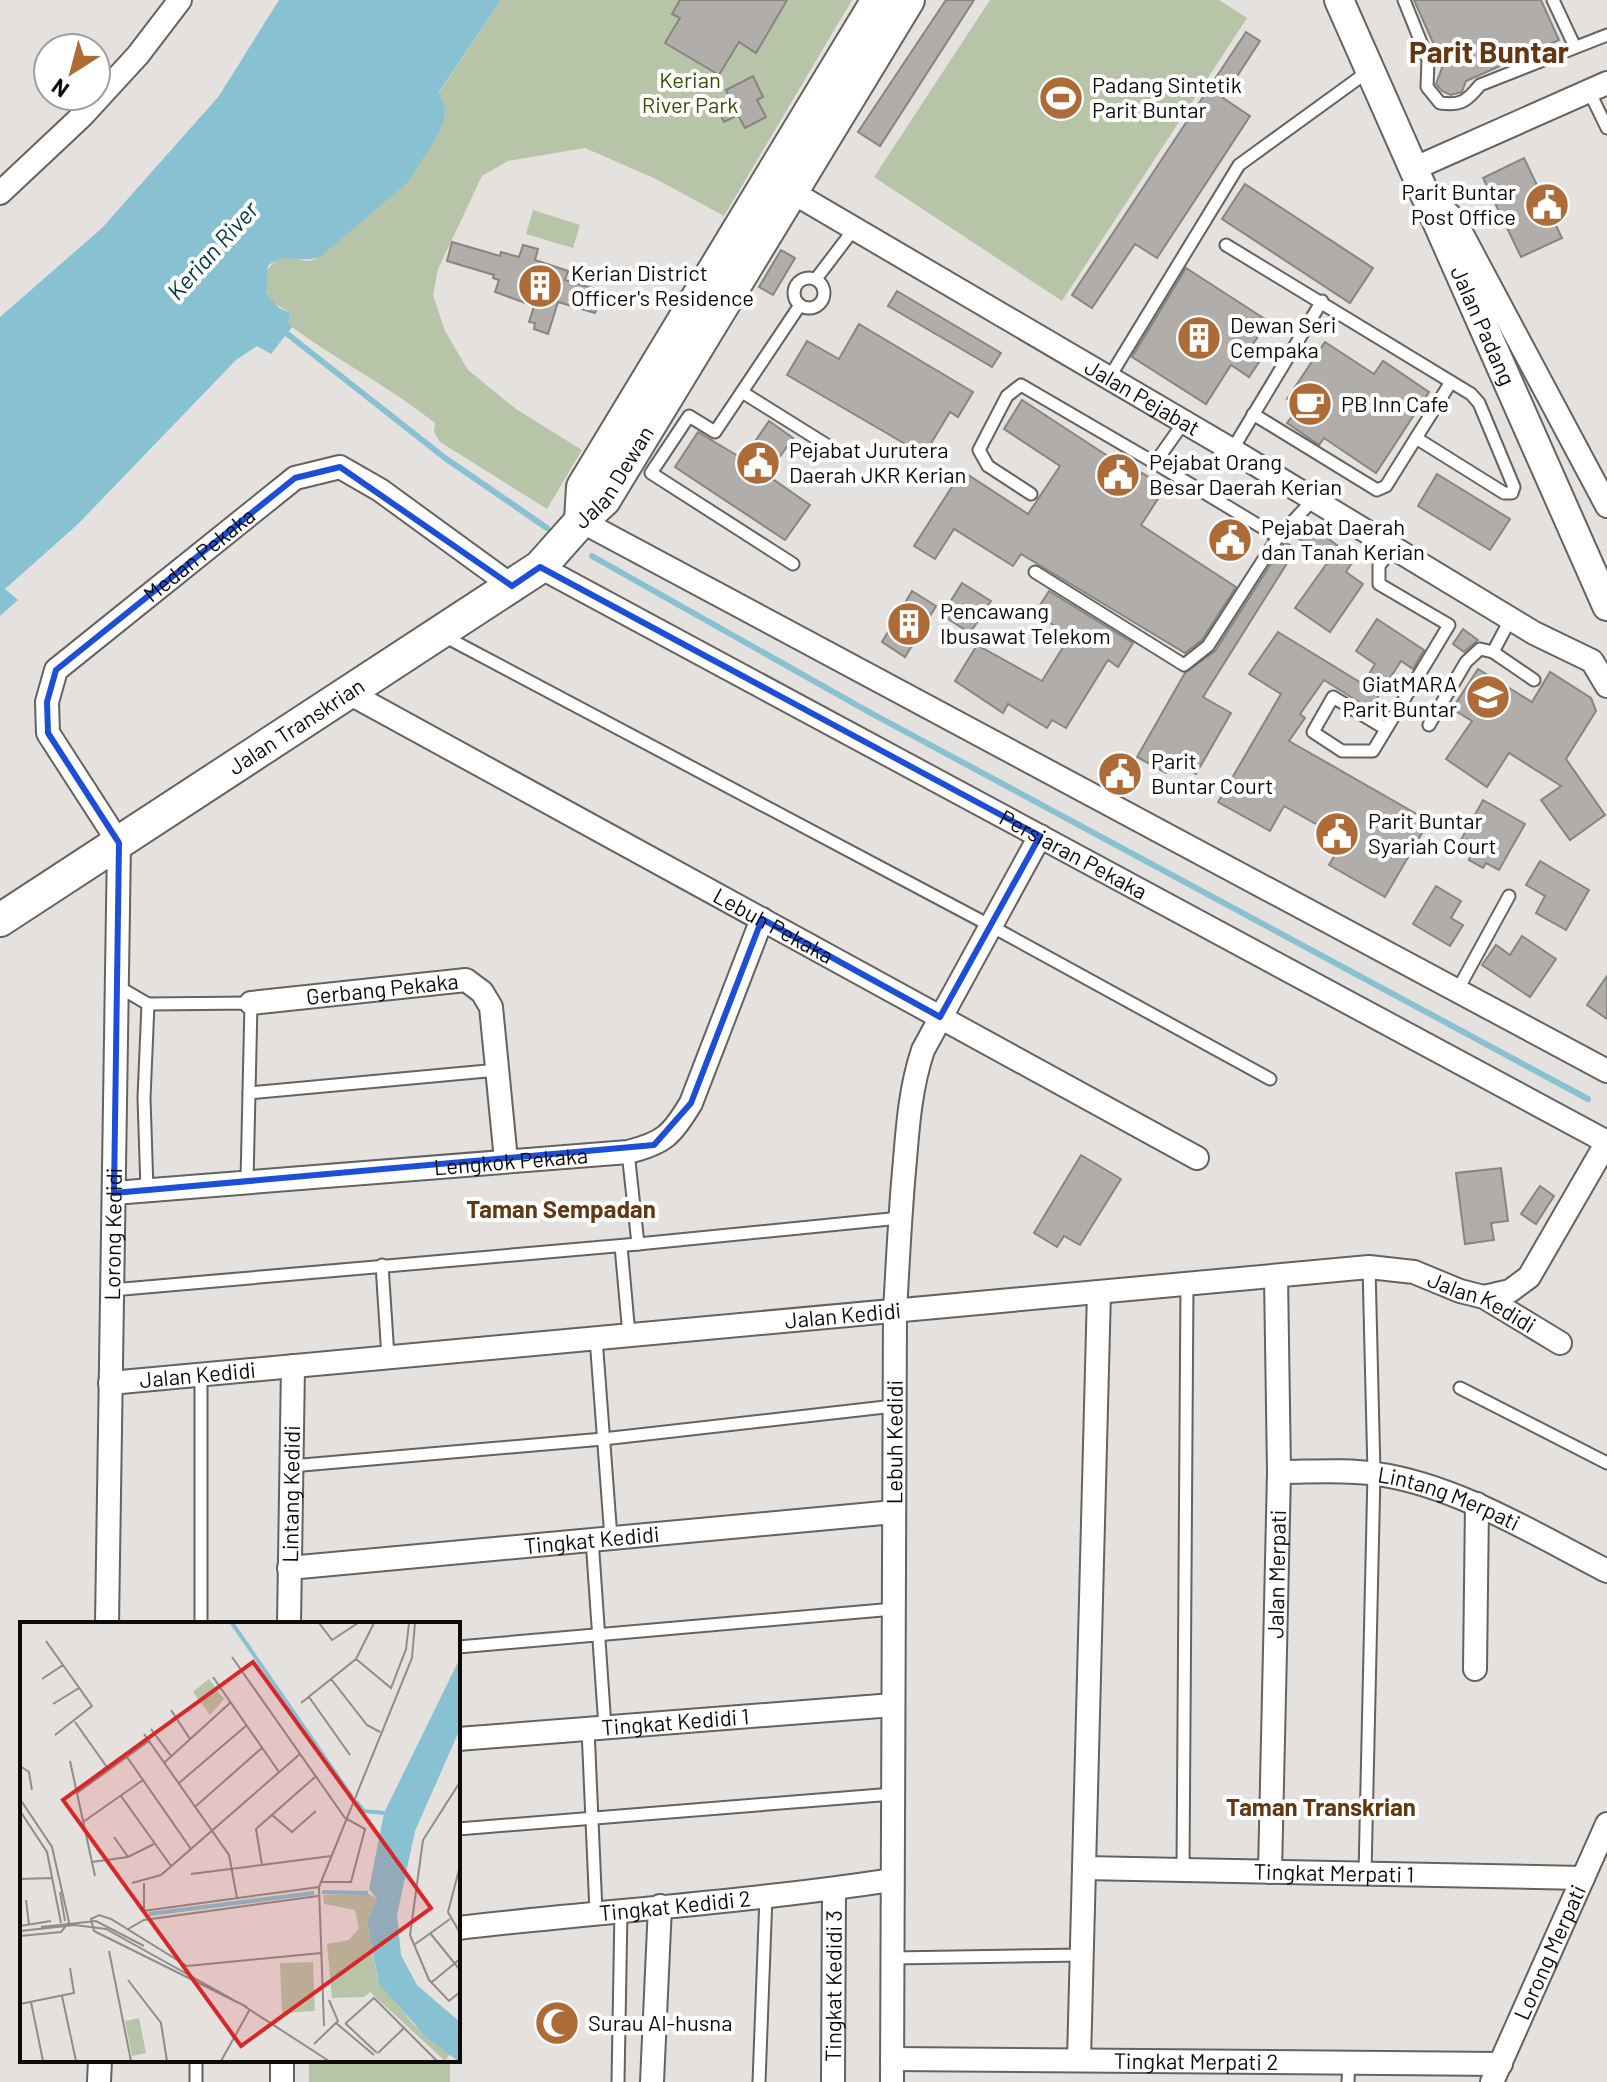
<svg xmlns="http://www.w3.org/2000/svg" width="1607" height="2082" viewBox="0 0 1607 2082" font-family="Barlow,sans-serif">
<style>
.green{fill:#b8c4a8}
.water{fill:#88c2d2}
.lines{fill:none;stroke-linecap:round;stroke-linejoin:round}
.stream{stroke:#88c2d2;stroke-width:6}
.building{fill:#b0adaa;stroke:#878582;stroke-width:2}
.service-casing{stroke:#65625f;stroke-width:15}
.minor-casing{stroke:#65625f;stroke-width:26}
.tertiary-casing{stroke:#65625f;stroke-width:32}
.secondary-casing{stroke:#65625f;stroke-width:36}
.service{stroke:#fff;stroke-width:11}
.minor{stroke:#fff;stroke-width:22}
.tertiary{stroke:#fff;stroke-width:28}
.secondary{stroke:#fff;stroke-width:32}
.marked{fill:none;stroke:#1d4ed8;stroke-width:6;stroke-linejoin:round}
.labels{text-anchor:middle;stroke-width:8;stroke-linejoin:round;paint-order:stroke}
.park-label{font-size:22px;fill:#384e08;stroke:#fff}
.poi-label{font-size:22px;fill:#0d0c0b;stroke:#fff;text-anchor:start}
.street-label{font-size:22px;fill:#0d0c0b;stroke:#fff}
.water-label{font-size:24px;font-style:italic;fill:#013a45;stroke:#fff}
.neighbourhood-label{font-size:24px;font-weight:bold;fill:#633712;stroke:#fff}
.district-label{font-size:30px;font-weight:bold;fill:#633712;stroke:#fff}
.inset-river{fill:none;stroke:#88c2d2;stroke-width:4}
.inset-road{fill:none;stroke:#8f8c8a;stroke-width:2}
.view{fill:#d62828;fill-opacity:0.15;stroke:#d62828;stroke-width:4}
.inset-edge{fill:none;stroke:#0d0c0b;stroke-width:4}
</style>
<rect width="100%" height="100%" fill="#e5e1df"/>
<g class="green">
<path d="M501,0H852L724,216L656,179L585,148L508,161L482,176L438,269L433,295L445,331L468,370L516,409L582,450L547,509L440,442L434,432L435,423C390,387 338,361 292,327L288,321L291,313L270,301C258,280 268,254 295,257C299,258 303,261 307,261C316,261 323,254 329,248L445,108L439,93Z"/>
<polygon points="990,0 1219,0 1247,18 1062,301 874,177"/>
<polygon points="533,210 580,225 573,248 526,234"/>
<rect x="309" y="2060" width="141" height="22"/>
</g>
<path class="water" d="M279,0H501L439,92L445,108L444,120L438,135L407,183L320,257C301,264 285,251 268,266L266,293L279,308L291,313L288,321L292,327L271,354L257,346L236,360L78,524L5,589L18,600L0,616V317L102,228L219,96Z"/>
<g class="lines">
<g class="stream">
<polyline points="281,329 445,458 547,528"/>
<polyline points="592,556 869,712 1588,1099"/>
</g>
</g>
<g class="building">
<polygon points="680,0 787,0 756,53 739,42 719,75 665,43 680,18 672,14"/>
<polygon points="946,0 974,0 880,146 858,132"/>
<polygon points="1414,0 1541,0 1559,40 1466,81 1462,92 1451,95 1442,91 1436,84 1443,65"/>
<polygon points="1246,32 1260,41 1223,98 1250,116 1157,258 1135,244 1092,308 1072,295"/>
<polygon points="753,76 763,97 757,100 766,117 745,128 738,115 724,122 716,106 730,99 726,90"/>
<polygon points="1524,158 1562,238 1521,257 1483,178"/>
<polygon points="1245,184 1373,268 1350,303 1222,219"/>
<polygon points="452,242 500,256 501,252 519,257 523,245 538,249 535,260 568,271 565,280 602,291 595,313 558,302 548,334 534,329 535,323 529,322 534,306 495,292 499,280 493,278 494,275 447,261"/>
<polygon points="781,250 795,258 773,295 759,287"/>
<polygon points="1186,268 1268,321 1246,355 1259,362 1249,377 1231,365 1206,404 1132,357"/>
<polygon points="897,291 1001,353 992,367 888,306"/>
<polygon points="859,324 973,392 958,417 950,412 924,455 787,375 807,341 839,359"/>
<polygon points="1325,342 1374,374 1383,361 1429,392 1376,473 1324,438 1319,445 1287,423 1299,407 1287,399"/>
<polygon points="1022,400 1114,460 1112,464 1137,481 1142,473 1165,488 1141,525 1236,587 1202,640 1185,653 1021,554 1013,566 954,529 935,559 914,546 962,471 1028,514 1060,466 1004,429"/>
<polygon points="769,421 793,438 767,475 810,505 785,540 675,467 698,432 743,459"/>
<polygon points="1437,474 1510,519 1490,550 1418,506"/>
<polygon points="1305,522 1355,558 1346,572 1363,584 1330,632 1295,608 1330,559 1296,537"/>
<polygon points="1285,542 1296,549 1203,697 1231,713 1196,774 1173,761 1166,773 1137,757 1185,673 1215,651"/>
<polygon points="962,583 991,601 970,633 942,615"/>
<polygon points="912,591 936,606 905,657 882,642"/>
<polygon points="1049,591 1133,643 1118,667 1108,660 1066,728 1052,720 1047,728 1008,704 1003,713 955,681 977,645 1042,681 1070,636 1035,613"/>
<polygon points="1377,619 1424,650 1413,669 1401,661 1370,709 1324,680 1300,714 1305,718 1289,741 1429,821 1385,897 1329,865 1344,840 1284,806 1270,831 1218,802 1281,694 1249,674 1278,632 1363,684 1375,664 1356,651"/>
<polygon points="1463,629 1478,640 1464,652 1453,644"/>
<polygon points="1478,669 1532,702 1550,672 1591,698 1596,711 1566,759 1605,815 1570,840 1541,800 1561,786 1509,753 1487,787 1446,759 1472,721 1452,709"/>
<polygon points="1483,800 1525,824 1499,870 1486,863 1483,868 1469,860 1471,855 1457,847"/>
<polygon points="1540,861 1589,890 1566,930 1536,913 1545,896 1526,885"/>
<polygon points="1436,886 1461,901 1451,918 1463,925 1450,946 1413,924"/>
<polygon points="1522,936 1556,959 1530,997 1482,965 1496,945 1510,955"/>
<polygon points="1607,976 1607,1019 1587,1005"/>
<polygon points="1081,1155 1121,1179 1080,1245 1064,1236 1057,1247 1034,1233"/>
<polygon points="1501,1168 1508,1221 1491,1223 1494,1240 1465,1244 1456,1173"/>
<polygon points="1540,1186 1554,1196 1536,1224 1521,1214"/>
</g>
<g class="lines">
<g class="service-casing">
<g id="service">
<path d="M1404,0L1428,60L1427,87L1440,103C1461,106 1467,101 1480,85L1607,35"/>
<polyline points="1553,0 1575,47"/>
<polyline points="1589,91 1607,128"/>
<polyline points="1226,245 1471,394 1479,403 1514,487 1512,493 1504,493 1416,438"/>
<circle cx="809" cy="293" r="15"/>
<polyline points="816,279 854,229"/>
<polyline points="1109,378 1239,165 1370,70"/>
<polyline points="742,392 830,447"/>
<polyline points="1253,414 1377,490 1386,486 1451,382"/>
<polyline points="1184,422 1155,463 1278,537"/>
<polyline points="1232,450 1322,301"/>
<polyline points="1031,494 988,466 979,450 1007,396 1021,385 1155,463"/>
<polyline points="793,564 651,473 689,416 715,432 800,305"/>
<polyline points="1035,572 1184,665 1208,646 1278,537 1314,499"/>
<polyline points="442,635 991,926 1270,1079"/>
<polyline points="1493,652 1511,618"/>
<polyline points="1429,725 1466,662 1480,649 1493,652 1534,680"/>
<polyline points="1386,729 1333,697 1313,732 1342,751 1373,751 1449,625 1379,584 1379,566 1393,547"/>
<polyline points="117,986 148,1004 144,1098 147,1190"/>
<polyline points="1457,991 1509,896"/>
<polyline points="148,1004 251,1003 247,1182"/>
<polyline points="249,1093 498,1070"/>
<polyline points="628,1152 638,1244"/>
<polyline points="621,1246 629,1335"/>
<polyline points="382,1265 388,1357"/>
<polyline points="112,1290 638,1244 900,1218"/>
<polyline points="596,1338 611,1538"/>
<polyline points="201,1374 201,1624"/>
<polyline points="1460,1388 1607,1463"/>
<polyline points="291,1466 603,1439 894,1406"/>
<polyline points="592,1539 605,1727"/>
<polyline points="458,1647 894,1609"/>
<polyline points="588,1729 596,1912"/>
<polyline points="458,1829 893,1794"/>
<polyline points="1183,1870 1187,1284"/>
<polyline points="1365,1874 1374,1473 1369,1267"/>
<polyline points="892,1958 1082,1955"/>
<polyline points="196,2082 196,2060"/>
<polyline points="618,2082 621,1910"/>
<polyline points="759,2082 766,1896"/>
<polyline points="1348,2082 1349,2062"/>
</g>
</g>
<g class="minor-casing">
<g id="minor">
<polyline points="1413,169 1607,83"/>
<path id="s1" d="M780,185L1232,450L1534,633L1592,661L1607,686"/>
<polyline points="0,193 82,116 138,55 180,0"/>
<polyline points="1427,194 1454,219 1607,506"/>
<polyline points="581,521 1607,1071"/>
<path id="s2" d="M540,567L1607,1142"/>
<path id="s3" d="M349,693L1197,1158"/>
<path id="s4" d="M251,1003L466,980L482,992L491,1007L506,1160"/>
<path id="s5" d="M114,1193L628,1152C664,1143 672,1135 691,1103L762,919"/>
<polyline points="1484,1297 1510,1291 1529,1277 1607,1142"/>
<path id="s6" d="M110,1383L1369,1267L1414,1272L1460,1291L1484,1297L1560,1343"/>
<path id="s7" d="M1279,1472C1311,1472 1345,1469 1377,1474C1456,1485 1537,1535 1607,1571"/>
<path id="s8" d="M289,1568L894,1512"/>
<path id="s9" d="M107,1624L119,843L48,733L47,702L56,670L295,478L340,467L380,490L512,586"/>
<path id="s10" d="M289,1624L293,1366"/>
<polyline points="1475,1669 1477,1504"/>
<path id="s11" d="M458,1739L893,1705"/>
<path id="s12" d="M1084,1868L1583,1878"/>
<path id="s13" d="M1270,1872L1279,1472L1276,1276"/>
<path id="s14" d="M458,1928C603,1911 748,1902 892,1880"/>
<path id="s15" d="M892,2059L1501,2064"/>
<polyline points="1079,2060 1099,1292"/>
<polyline points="99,2082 100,2060"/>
<polyline points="282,2082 282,2060"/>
<polyline points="652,2082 660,1906"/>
<path id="s16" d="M833,2082L834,1889"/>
<path id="s17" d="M892,2082L895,1311C898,1261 900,1211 905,1160C908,1122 911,1086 923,1050L1040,836"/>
<path id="s18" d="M1492,2082L1607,1824"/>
</g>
</g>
<g class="tertiary-casing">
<g id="tertiary">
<path id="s19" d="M1339,0L1607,606"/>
</g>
</g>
<g class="secondary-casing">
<g id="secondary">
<polyline points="581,521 583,487 878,0"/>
<path id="s20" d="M0,920L540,567L581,521L604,500L908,0"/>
</g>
</g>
<use href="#service" class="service"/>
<use href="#minor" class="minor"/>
<use href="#tertiary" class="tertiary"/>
<use href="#secondary" class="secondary"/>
</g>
<path class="marked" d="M340,467L512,586L540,567L1040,836L940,1017L762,919L691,1103L654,1145L114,1193L119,843L48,733L47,702L56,670L295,478Z"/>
<defs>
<g id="stadium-disc" transform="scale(2.3)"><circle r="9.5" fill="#ad6b37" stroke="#fff"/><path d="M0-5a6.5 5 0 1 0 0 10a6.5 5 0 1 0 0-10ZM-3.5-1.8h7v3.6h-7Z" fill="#fff"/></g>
<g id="civic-disc" transform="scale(2.3)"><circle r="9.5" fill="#ad6b37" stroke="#fff"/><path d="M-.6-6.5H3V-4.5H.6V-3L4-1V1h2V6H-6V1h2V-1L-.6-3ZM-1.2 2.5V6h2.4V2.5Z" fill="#fff"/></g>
<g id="building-disc" transform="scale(2.3)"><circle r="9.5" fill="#ad6b37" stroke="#fff"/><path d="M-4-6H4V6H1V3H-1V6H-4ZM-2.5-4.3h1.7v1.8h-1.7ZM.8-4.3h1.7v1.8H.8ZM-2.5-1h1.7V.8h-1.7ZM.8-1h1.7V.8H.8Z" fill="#fff"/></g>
<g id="cafe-disc" transform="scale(2.3)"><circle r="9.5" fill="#ad6b37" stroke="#fff"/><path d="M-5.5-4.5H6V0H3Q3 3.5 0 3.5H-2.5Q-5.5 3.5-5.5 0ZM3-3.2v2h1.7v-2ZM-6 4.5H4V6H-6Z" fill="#fff"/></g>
<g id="university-disc" transform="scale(2.3)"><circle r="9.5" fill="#ad6b37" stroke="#fff"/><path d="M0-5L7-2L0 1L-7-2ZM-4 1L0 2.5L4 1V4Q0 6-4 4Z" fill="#fff"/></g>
<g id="mosque-disc" transform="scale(2.3)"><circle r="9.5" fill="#ad6b37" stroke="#fff"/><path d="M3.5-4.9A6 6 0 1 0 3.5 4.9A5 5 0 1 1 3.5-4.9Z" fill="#fff"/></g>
</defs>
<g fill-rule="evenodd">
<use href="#stadium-disc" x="1061" y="98"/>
<use href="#civic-disc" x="1547" y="205"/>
<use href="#building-disc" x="540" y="286"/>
<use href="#building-disc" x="1199" y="338"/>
<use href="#cafe-disc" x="1310" y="404"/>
<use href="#civic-disc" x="758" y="463"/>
<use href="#civic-disc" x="1118" y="475"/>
<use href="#civic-disc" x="1230" y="540"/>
<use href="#building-disc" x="909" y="624"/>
<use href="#university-disc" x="1488" y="697"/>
<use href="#civic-disc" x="1120" y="774"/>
<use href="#civic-disc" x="1337" y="834"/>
<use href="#mosque-disc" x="557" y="2023"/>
</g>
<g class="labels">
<g class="park-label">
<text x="690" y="88">Kerian<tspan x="690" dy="25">River Park</tspan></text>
</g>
<g class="poi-label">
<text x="1092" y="93">Padang Sintetik<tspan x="1092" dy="25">Parit Buntar</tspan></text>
<text x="1516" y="200" text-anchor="end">Parit Buntar<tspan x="1516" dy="25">Post Office</tspan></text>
<text x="571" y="281">Kerian District<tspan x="571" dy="25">Officer's Residence</tspan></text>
<text x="1230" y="333">Dewan Seri<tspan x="1230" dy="25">Cempaka</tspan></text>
<text x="1341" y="412">PB Inn Cafe</text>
<text x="789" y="458">Pejabat Jurutera<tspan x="789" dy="25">Daerah JKR Kerian</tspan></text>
<text x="1149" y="470">Pejabat Orang<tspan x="1149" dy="25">Besar Daerah Kerian</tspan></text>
<text x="1261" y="535">Pejabat Daerah<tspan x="1261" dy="25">dan Tanah Kerian</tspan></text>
<text x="940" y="619">Pencawang<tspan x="940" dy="25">Ibusawat Telekom</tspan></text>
<text x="1457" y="692" text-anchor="end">GiatMARA<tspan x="1457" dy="25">Parit Buntar</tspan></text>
<text x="1151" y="769">Parit<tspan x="1151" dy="25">Buntar Court</tspan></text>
<text x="1368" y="829">Parit Buntar<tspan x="1368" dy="25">Syariah Court</tspan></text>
<text x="588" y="2031">Surau Al-husna</text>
</g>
<g class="street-label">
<text dy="8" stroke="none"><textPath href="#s19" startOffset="356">Jalan Padang</textPath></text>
<text dy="8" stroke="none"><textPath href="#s1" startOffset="420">Jalan Pejabat</textPath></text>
<text dy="8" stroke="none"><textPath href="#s20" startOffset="762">Jalan Dewan</textPath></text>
<text dy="8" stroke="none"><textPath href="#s9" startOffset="1160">Medan Pekaka</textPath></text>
<text dy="8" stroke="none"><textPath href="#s20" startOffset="354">Jalan Transkrian</textPath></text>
<text dy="8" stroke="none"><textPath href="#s2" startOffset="606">Persiaran Pekaka</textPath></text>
<text dy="8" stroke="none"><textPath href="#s3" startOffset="484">Lebuh Pekaka</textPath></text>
<text dy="8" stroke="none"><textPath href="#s4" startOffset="132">Gerbang Pekaka</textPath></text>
<text dy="8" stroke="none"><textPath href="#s5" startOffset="398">Lengkok Pekaka</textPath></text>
<text dy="8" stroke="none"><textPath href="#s9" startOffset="390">Lorong Kedidi</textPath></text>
<text dy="8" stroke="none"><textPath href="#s6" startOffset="1384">Jalan Kedidi</textPath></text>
<text dy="8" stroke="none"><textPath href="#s6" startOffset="736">Jalan Kedidi</textPath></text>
<text dy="8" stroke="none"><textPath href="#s6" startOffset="88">Jalan Kedidi</textPath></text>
<text dy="8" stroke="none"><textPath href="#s17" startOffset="640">Lebuh Kedidi</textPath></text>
<text dy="8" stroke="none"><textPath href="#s10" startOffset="130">Lintang Kedidi</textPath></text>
<text dy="8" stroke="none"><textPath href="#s7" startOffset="174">Lintang Merpati</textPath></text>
<text dy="8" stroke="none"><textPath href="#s8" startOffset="304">Tingkat Kedidi</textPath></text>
<text dy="8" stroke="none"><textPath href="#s13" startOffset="298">Jalan Merpati</textPath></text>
<text dy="8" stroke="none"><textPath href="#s11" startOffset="218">Tingkat Kedidi 1</textPath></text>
<text dy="8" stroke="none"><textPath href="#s12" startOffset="250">Tingkat Merpati 1</textPath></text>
<text dy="8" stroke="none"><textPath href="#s14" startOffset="218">Tingkat Kedidi 2</textPath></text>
<text dy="8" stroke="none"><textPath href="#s18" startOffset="142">Lorong Merpati</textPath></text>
<text dy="8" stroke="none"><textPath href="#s16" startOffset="96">Tingkat Kedidi 3</textPath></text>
<text dy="8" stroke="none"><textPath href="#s15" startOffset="304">Tingkat Merpati 2</textPath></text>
</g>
<g class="water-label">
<text transform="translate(213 251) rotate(-48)" y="8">Kerian River</text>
</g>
<g class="neighbourhood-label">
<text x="561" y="1218">Taman Sempadan</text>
<text x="1321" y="1816">Taman Transkrian</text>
</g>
<g class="district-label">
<text x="1489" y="63">Parit Buntar</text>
</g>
</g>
<g transform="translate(20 1622)">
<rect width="440" height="440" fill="#e5e1df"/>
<path d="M189,57L204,77L190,93L173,70ZM349,272L357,277L347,299L358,359L394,403L430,432L425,439L350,370L344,375L312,376L307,322L329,318L339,306L335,288L304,282L303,273ZM293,340L295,389L262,391L260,341ZM119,396L126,431L112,434L105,399Z" fill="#b8c4a8"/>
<path d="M440,36V107L395,209L377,293L381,333L397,363L440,400L438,439L407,416L359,362L347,299L357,277L349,267L364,191Z" fill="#88c2d2"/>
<path class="inset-river" d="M212,1L332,175M336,179L344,189L364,191M302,270L348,271M129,292L294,271"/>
<path class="inset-road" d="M299,1L312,18L338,1M26,19L72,84L35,113M212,35L325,196L345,207L331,260H301M336,37L371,66L386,27L389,1M193,55L259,150M22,57L43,43M311,57L347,103L360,110M289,75L330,133M281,81L336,37L354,1M33,82L59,66M151,88L170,117M55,100L89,148M131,107L151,134M124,112L209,233L217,276M107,135L171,227M50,139L75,254M145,140L211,80M0,144L9,150L12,168M440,160L403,218L390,313L409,358L429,379L440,370M159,161L227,103M57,171L129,119M101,174L151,244M0,177L32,225L49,300L41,310L0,314M176,184L243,125M0,189L27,230L41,301M252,193L272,210L296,189M63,200L123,158M94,215L108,235M72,240L108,235L134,222M242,243L236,207L295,155M440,244L428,290L440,311M171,252L311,234M0,257L33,256M112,261L141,253L280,132M40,270L45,299M6,278L9,303M123,289L299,265M124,290V261M0,304L31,299M21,305L76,299L124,324M108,307L124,298L298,274M0,309L55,303L86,307L212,377M410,311L440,348M394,323L430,297M89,329L111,439M108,358L141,401L147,439M412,360L440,337M42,374L56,439M11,380L23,439M0,382L54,371L50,346M224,384L309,439M227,385L74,309L71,297L79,293L91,297L167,344L301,331M316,401L354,433M325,401L357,431M326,401L354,376L417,439M304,404L299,265L392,36L395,1M294,422L318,399L309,378M358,431L385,405M201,439L230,387"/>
<path class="view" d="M233,40L411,286L221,424L43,178Z"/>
<rect width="440" height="440" class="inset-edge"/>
</g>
<g transform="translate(72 72) rotate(216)"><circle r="38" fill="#ffffff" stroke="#9e9e9d" stroke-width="2"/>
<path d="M0-6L14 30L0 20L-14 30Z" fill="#ad6b37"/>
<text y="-12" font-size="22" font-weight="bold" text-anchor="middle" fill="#0d0c0b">N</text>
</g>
</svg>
